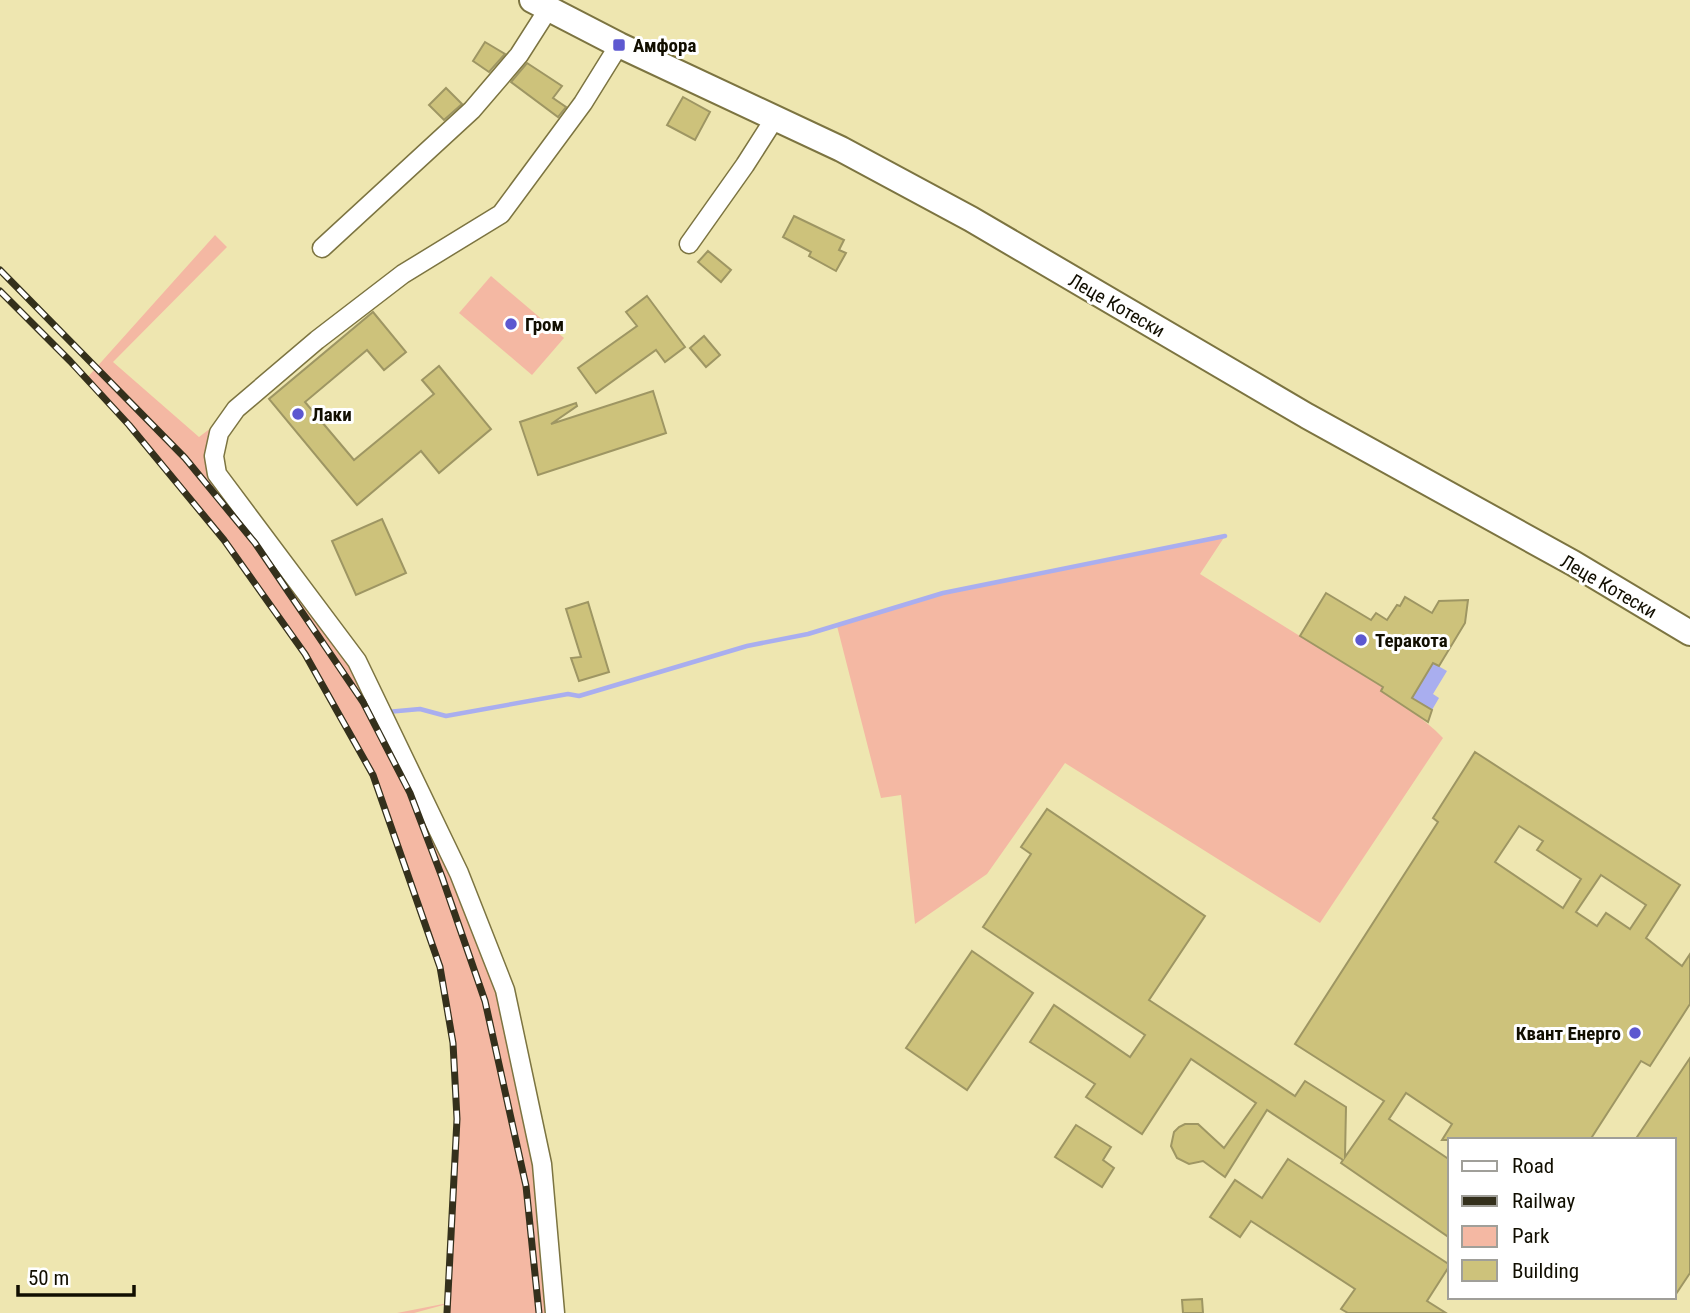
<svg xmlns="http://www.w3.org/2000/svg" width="1690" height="1313" viewBox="0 0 1690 1313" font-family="'Roboto Condensed',sans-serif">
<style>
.green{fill:#f4b8a3}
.water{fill:#a9aeef}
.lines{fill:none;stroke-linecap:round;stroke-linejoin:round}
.stream{stroke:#a9aeef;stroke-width:4.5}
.building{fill:#cdc27b;stroke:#9e9663;stroke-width:2;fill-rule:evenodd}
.street-casing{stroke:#7c7441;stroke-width:21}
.secondary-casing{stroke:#7c7441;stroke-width:28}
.street{stroke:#fff;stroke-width:18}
.secondary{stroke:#fff;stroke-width:24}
.rail-casing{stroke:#34301c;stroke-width:7}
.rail{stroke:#fff;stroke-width:4.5;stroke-dasharray:13;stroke-linecap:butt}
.poi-dot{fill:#5d58d0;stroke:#fff;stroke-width:2.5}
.labels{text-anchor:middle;stroke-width:6;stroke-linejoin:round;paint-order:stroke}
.poi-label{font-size:19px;font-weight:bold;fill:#110e00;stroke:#fff;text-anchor:start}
.street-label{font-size:19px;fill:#110e00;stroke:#fff}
</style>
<rect width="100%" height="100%" fill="#eee6b0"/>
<g class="green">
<polygon points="215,235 227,247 113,362 199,437 236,409 214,456 357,661 505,990 542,1164 555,1313 539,1313 539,1311 538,1313 447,1313 447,1304 414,1313 397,1313 448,1303 457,1119 453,1043 440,967 373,775 305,654 266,596 224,540 129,425 86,379"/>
<polygon points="491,276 564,338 532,375 459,313"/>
<path d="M1225,536L1200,574L1382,687C1401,706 1424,718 1443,738L1320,923L1065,763L987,874L915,924L901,795L881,798L837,626L943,593Z"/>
</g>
<polygon class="water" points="1433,663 1447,671 1433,694 1439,698 1432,710 1412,698"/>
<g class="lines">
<polyline class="stream" points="387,712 420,709 446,716 568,694 579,696 747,646 808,634 943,593 1225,536"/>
</g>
<g class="building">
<polygon points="485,42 505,54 489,72 473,61"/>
<polygon points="527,63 562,86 553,98 566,107 558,117 511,82"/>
<polygon points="446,88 462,104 444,120 429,105"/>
<polygon points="683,97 710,112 695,140 667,125"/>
<polygon points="794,216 844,240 839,250 846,253 836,271 809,256 811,252 783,237"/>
<polygon points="708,251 731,270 721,282 698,262"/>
<polygon points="647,296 685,347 665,362 656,350 596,393 578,368 637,326 626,312"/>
<polygon points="373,312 406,352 384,370 367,350 305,402 354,460 434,394 422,380 439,366 491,429 439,473 421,451 357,505 269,399"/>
<polygon points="704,336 720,355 706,367 690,348"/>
<polygon points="653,391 666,433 538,475 520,422 576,403 577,406 551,424"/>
<polygon points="382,519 406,573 356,595 332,541"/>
<polygon points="1326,593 1371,620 1376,613 1387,620 1397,605 1400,606 1405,597 1432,613 1439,601 1468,600 1465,623 1439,666 1433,663 1412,698 1432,710 1428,722 1381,691 1383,687 1300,636"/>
<polygon points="588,602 609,672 579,681 571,658 581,657 566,609"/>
<path d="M1475,752L1680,885L1646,938L1682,966L1690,954V1004L1650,1066L1641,1061L1590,1140H1442L1452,1124L1406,1093L1389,1119L1450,1160V1238L1341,1163L1343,1160L1267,1110L1225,1177L1203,1161L1189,1164L1177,1158L1171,1146L1174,1132L1179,1127L1185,1124H1198L1224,1148L1256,1103L1191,1059L1142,1134L1086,1097L1095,1084L1030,1042L1054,1005L1130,1057L1145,1035L983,927L1031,854L1021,847L1047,809L1205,916L1149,1000L1295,1096L1305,1081L1346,1107L1345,1157L1384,1101L1295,1044L1438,822L1433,818ZM1519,826L1543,841L1537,850L1581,879L1563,908L1495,862ZM1601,875L1646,905L1630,929L1606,913L1597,926L1576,912Z"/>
<polygon points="972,951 1033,993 967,1090 906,1048"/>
<polygon points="1690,1058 1690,1273 1674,1297 1674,1140 1635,1140"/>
<polygon points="1076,1125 1111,1147 1103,1160 1114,1168 1102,1187 1055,1157"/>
<polygon points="1288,1159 1450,1265 1427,1301 1446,1313 1348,1313 1341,1309 1355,1289 1251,1221 1240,1237 1210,1217 1235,1180 1262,1198"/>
<polygon points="1202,1299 1203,1313 1183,1313 1182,1300"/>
</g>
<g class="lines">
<g class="street-casing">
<g id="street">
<polyline points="689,244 745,165 775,118"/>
<polyline points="322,248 472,110 519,55 549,8"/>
<polyline points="555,1313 542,1164 505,990 459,873 357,661 217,474 214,456 219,433 236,409 317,340 403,274 501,214 583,103 619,45"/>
</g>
</g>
<g class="secondary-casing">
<polyline id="secondary" points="532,0 619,45 841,149 971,219 1307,416 1573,563 1690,633"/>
</g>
<use href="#street" class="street"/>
<use href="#secondary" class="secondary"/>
<g class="rail-casing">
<g id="rail">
<polyline points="0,270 185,458 255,543 363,702 410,793 442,877 485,1001 526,1186 539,1313"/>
<polyline points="0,291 70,361 129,425 224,540 305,654 373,775 440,967 453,1043 457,1119 447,1313"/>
</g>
</g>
<use href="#rail" class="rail"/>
</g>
<g class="poi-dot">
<rect x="612" y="38" width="14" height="14" rx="3.5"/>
<circle cx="511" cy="324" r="7"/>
<circle cx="298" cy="414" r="7"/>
<circle cx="1361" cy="640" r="7"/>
<circle cx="1635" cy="1033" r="7"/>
</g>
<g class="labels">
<g class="poi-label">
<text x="633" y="52">Амфора</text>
<text x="525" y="331">Гром</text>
<text x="312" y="421">Лаки</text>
<text x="1375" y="647">Теракота</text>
<text x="1621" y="1040" text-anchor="end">Квант Енерго</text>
</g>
<g class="street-label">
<text transform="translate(1117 305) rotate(30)" y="7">Леце Котески</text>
<text transform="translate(1609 586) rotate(30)" y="7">Леце Котески</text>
</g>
</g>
<rect x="1448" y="1138" width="228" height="161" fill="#ffffff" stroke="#a09f99" stroke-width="2"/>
<rect x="1462" y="1161" width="35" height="10" fill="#ffffff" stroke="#a09f99" stroke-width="2"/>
<text x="1512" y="1173" font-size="21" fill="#110e00">Road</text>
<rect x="1462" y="1196" width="35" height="10" fill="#34301c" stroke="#a09f99" stroke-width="2"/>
<text x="1512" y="1208" font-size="21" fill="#110e00">Railway</text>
<rect x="1462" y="1226" width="35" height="21" fill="#f4b8a3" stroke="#a09f99" stroke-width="2"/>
<text x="1512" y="1243" font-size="21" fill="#110e00">Park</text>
<rect x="1462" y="1260" width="35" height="21" fill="#cdc27b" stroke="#a09f99" stroke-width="2"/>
<text x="1512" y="1278" font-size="21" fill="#110e00">Building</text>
<path d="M18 1285v10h116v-10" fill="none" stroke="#110e00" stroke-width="3.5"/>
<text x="28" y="1285" font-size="21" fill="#110e00" stroke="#ffffff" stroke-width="5" paint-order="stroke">50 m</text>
</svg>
